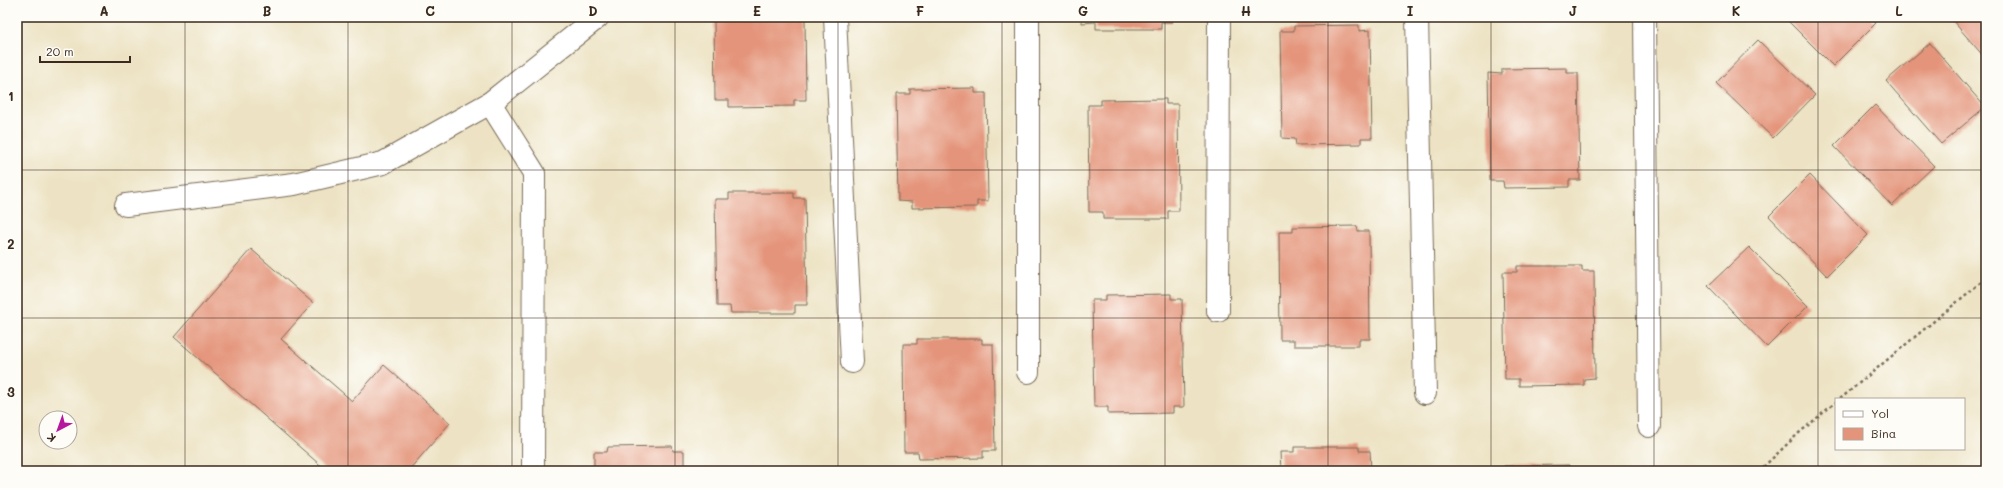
<svg xmlns="http://www.w3.org/2000/svg" width="2003" height="488" viewBox="0 0 2003 488" font-family="Mali,sans-serif">
<style>
.building{fill:#e4947a}
.lines{fill:none;stroke-linecap:round;stroke-linejoin:round}
.minor-casing{stroke:#796b58;stroke-width:24}
.path{stroke:#796b58;stroke-width:2.5;stroke-dasharray:3 3;stroke-linecap:butt}
.minor{stroke:#fff;stroke-width:22}
.grid{fill:none;stroke:#3b2a1e;stroke-width:1;stroke-opacity:0.55}
.neatline{fill:none;stroke:#3b2a1e;stroke-width:1.5}
.grid-label{font-size:13px;text-anchor:middle;font-weight:bold;fill:#3b2a1e}
</style>
<rect width="100%" height="100%" fill="#fdfcf7"/>
<filter id="ink" filterUnits="userSpaceOnUse"><feTurbulence type="fractalNoise" baseFrequency=".025" numOctaves="2"/><feDisplacementMap in="SourceGraphic" scale="8" xChannelSelector="R" yChannelSelector="G"/><feConvolveMatrix kernelMatrix="1 2 1 2 8 2 1 2 1" color-interpolation-filters="sRGB"/></filter>
<filter id="wash" filterUnits="userSpaceOnUse"><feTurbulence type="fractalNoise" baseFrequency=".012" numOctaves="4" result="noise"/><feDisplacementMap in="SourceGraphic" scale="16" xChannelSelector="R" yChannelSelector="G"/><feGaussianBlur stdDeviation="0.9" result="paint"/><feColorMatrix in="noise" values="0 0 0 0 0 0 0 0 0 0 0 0 0 0 0 0 0 1.4 0 .05"/><feComposite in="paint" operator="in"/></filter>
<g filter="url(#wash)">
<rect width="100%" height="100%" fill="#ede3c4"/>
<g id="blocks">
<g class="building">
<polygon points="714,17 805,17 806,100 794,100 794,106 729,107 729,100 715,100"/>
<polygon points="1082,17 1172,17 1172,22 1161,22 1161,29 1096,29 1096,22 1082,23"/>
<polygon points="1784,17 1869,17 1876,23 1833,66"/>
<polygon points="1957,17 1986,17 1986,59 1953,21"/>
<polygon points="1359,25 1359,31 1370,30 1372,138 1361,138 1361,144 1296,145 1295,139 1282,138 1280,31 1294,31 1294,26"/>
<polygon points="1758,40 1815,95 1773,138 1716,83"/>
<polygon points="1930,43 1985,107 1941,144 1886,81"/>
<polygon points="1567,68 1567,73 1578,73 1580,180 1569,180 1569,187 1504,188 1503,181 1490,181 1488,73 1502,74 1502,69"/>
<polygon points="975,88 975,93 986,93 988,201 977,201 977,207 912,208 912,202 898,201 896,94 910,94 910,89"/>
<polygon points="1166,99 1166,104 1178,104 1179,211 1168,211 1168,219 1103,219 1103,212 1089,212 1088,105 1101,105 1101,100"/>
<polygon points="1875,105 1934,166 1892,206 1834,146"/>
<polygon points="1810,175 1868,235 1827,276 1769,216"/>
<polygon points="729,193 794,193 794,198 805,198 807,305 795,305 795,313 731,313 730,306 717,306 715,199 729,199"/>
<polygon points="1357,226 1358,231 1369,231 1370,339 1359,339 1359,346 1294,346 1294,340 1280,340 1279,232 1293,232 1293,227"/>
<polygon points="1749,247 1808,306 1767,347 1708,286"/>
<polygon points="251,249 313,303 281,339 352,401 384,365 450,423 408,471 327,471 174,337"/>
<polygon points="1517,266 1582,266 1582,271 1594,271 1595,378 1584,379 1584,385 1519,386 1519,379 1505,379 1503,272 1517,272"/>
<polygon points="1171,294 1171,299 1182,299 1184,407 1173,407 1173,413 1108,414 1108,407 1094,407 1092,300 1106,300 1106,295"/>
<polygon points="917,339 982,339 982,344 993,344 995,451 983,451 983,458 919,459 918,452 904,452 903,344 917,344"/>
<polygon points="672,446 673,451 684,451 684,471 594,471 594,452 607,452 608,447"/>
<polygon points="1294,447 1359,447 1359,451 1370,451 1371,471 1281,471 1280,452 1294,452"/>
<polygon points="1569,465 1569,471 1504,471 1504,466"/>
</g>
</g>
</g>
<g filter="url(#ink)">
<use href="#blocks" fill-opacity="0" stroke="#796b58" stroke-width="1"/>
<g class="lines">
<g class="minor-casing">
<g id="minor">
<polyline points="835,17 852,362"/>
<polyline points="1028,17 1028,372"/>
<polyline points="1417,17 1425,393"/>
<polyline points="1645,17 1649,426"/>
<polyline points="490,103 534,173 533,471"/>
<polyline points="126,205 294,184 383,163 490,103 598,17"/>
<polyline points="1218,311 1219,17"/>
</g>
</g>
<g class="path">
<polyline points="1840,399 1986,278"/>
<polyline points="1759,471 1799,433 1836,402"/>
</g>
<use href="#minor" class="minor"/>
</g>
</g>
<path class="grid" d="M185,17V471M348,17V471M512,17V471M675,17V471M838,17V471M1002,17V471M1165,17V471M1328,17V471M1491,17V471M1654,17V471M1818,17V471M17,170H1986M17,318H1986"/>
<rect width="2003" height="488" fill="none" stroke="#fdfcf7" stroke-width="44"/>
<rect x="1835" y="398" width="130" height="52" fill="#fdfcf7" stroke="#afa8a0"/>
<rect x="1843" y="411" width="20" height="6" fill="#ffffff" stroke="#afa8a0"/>
<text x="1871" y="418" font-size="12" fill="#3b2a1e">Yol</text>
<rect x="1843" y="428" width="20" height="12" fill="#e4947a" stroke="#afa8a0"/>
<text x="1871" y="438" font-size="12" fill="#3b2a1e">Bina</text>
<g transform="translate(58 430) rotate(221)"><circle r="19" fill="#fdfcf7" stroke="#afa8a0"/>
<path d="M0-3L7 15L0 10L-7 15Z" fill="#b5179e"/>
<text y="-6" font-size="11" font-weight="bold" text-anchor="middle" fill="#3b2a1e">K</text>
</g>
<path d="M40 56v6h90v-6" fill="none" stroke="#3b2a1e" stroke-width="2"/>
<text x="46" y="56" font-size="12" fill="#3b2a1e" stroke="#fdfcf7" stroke-width="3" paint-order="stroke">20 m</text>
<rect x="22" y="22" width="1959" height="444" class="neatline"/>
<g class="grid-label">
<text x="104" y="16">A</text>
<text x="267" y="16">B</text>
<text x="430" y="16">C</text>
<text x="593" y="16">D</text>
<text x="757" y="16">E</text>
<text x="920" y="16">F</text>
<text x="1083" y="16">G</text>
<text x="1246" y="16">H</text>
<text x="1410" y="16">I</text>
<text x="1573" y="16">J</text>
<text x="1736" y="16">K</text>
<text x="1899" y="16">L</text>
<text x="11" y="101">1</text>
<text x="11" y="249">2</text>
<text x="11" y="397">3</text>
</g>
</svg>
